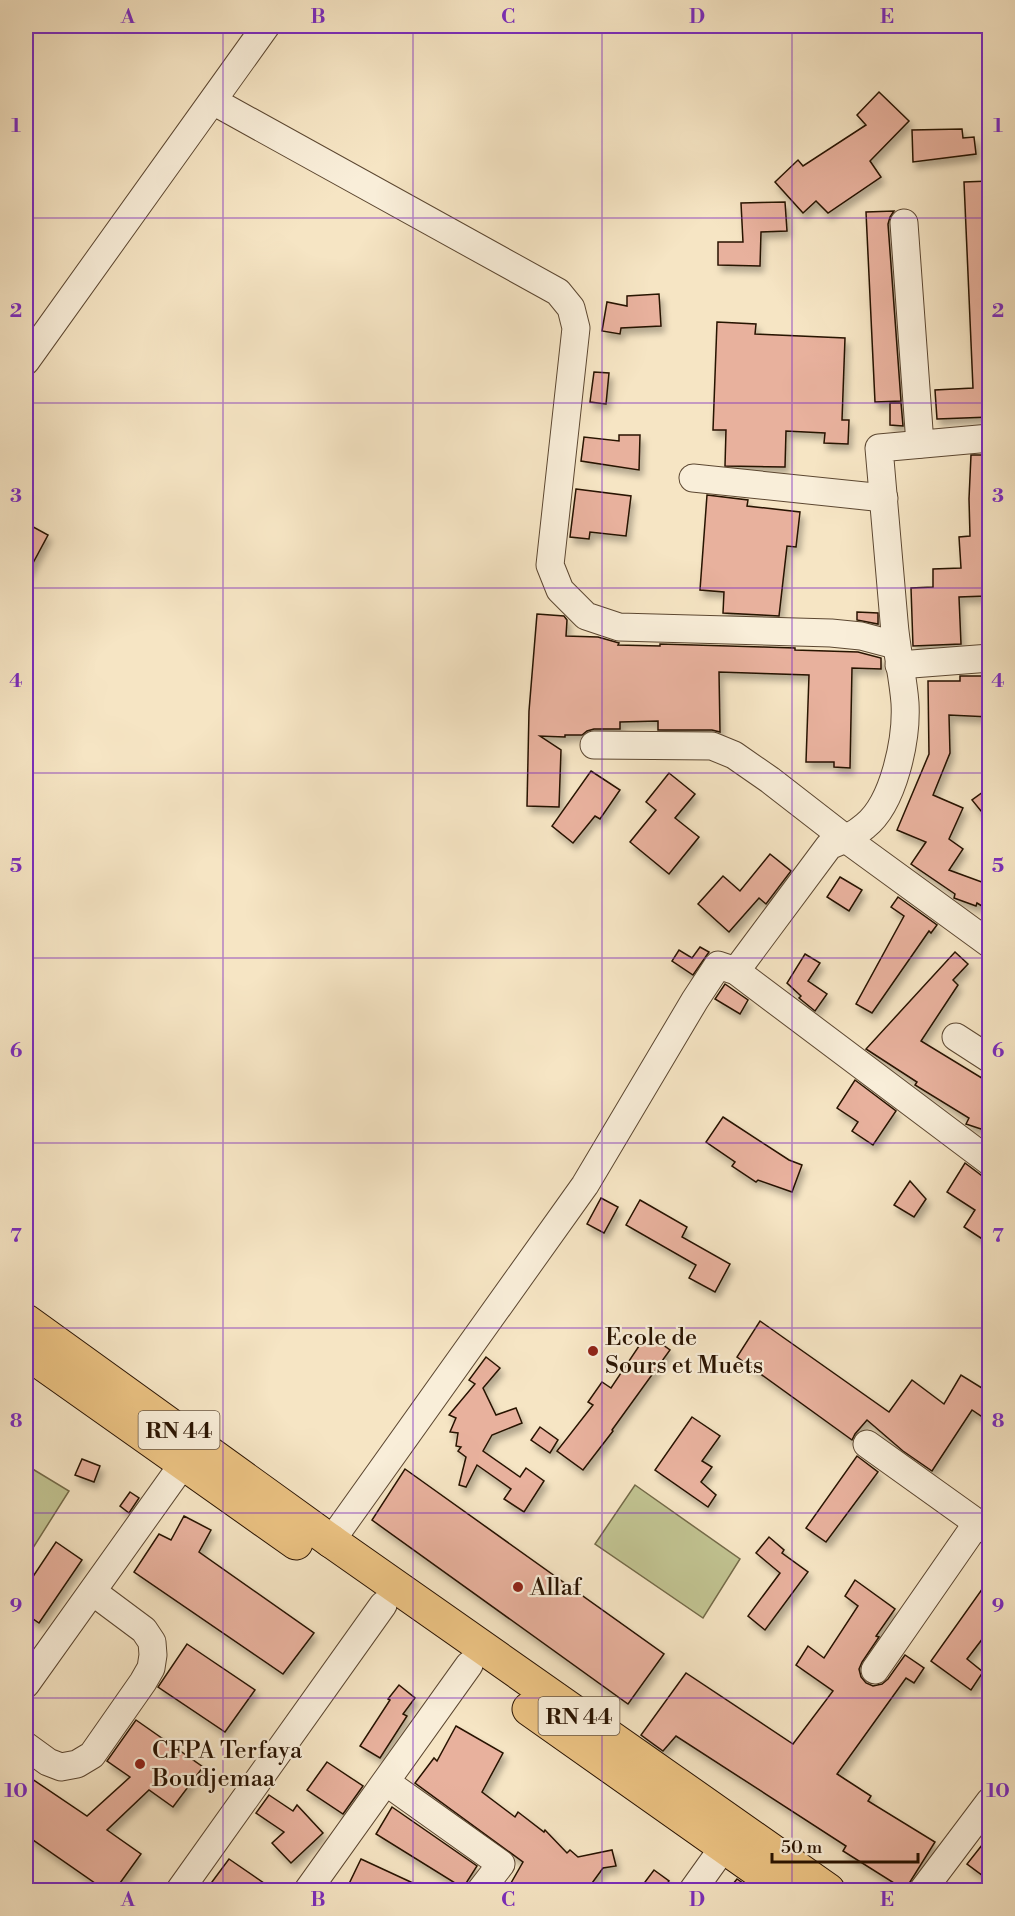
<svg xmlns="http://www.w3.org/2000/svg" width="1015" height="1916" viewBox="0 0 1015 1916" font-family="'Libre Bodoni',serif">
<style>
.green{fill:#c1c391;stroke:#746a48;stroke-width:1.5}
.building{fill:#e8b19d;stroke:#281200;stroke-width:1.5;filter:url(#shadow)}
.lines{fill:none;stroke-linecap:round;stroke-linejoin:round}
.minor-casing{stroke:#5c4731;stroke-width:29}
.major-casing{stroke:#281200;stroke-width:35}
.highway-casing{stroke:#281200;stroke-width:35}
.minor{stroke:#f9eed9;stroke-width:27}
.major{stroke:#ebc282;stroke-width:33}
.highway{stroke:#ebc282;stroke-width:33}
.grid{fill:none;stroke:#7b2cbf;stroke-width:1.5;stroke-opacity:0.55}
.poi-dot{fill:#8f2418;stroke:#f9eed9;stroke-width:2}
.labels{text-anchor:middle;stroke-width:4.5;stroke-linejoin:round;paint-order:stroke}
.shield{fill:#f9eed9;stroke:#675441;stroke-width:1.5}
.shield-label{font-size:22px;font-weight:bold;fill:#281200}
.poi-label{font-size:24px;fill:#281200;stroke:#f9eed9;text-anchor:start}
.neatline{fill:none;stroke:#7b2cbf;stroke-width:2}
.grid-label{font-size:20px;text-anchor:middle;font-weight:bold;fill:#7b2cbf}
</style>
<defs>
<filter id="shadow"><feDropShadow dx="3.5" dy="6" stdDeviation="3" flood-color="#0004"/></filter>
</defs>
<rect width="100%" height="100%" fill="#f6e5c4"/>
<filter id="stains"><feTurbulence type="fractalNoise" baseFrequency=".00333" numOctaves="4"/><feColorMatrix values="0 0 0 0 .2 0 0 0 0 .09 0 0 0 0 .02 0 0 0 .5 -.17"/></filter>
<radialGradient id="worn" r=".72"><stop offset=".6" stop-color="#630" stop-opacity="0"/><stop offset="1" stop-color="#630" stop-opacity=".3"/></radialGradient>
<g class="green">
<polygon points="26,1465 69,1491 26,1559"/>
<polygon points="635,1485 740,1559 703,1618 595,1544"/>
</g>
<g class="building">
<polygon points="879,92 909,121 870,161 881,177 828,213 816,201 803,213 775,182 798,160 803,166 866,125 857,115"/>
<polygon points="962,129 963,138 974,137 976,154 913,162 912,130"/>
<polygon points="990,181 990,417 937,419 935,390 973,388 964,182"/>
<polygon points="785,202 787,231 761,232 760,266 718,265 718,242 743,242 741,203"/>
<polygon points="894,211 890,217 888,224 901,401 875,402 866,212"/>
<polygon points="659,294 661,326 621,328 620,334 602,331 607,302 627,306 627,296"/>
<polygon points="717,322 756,324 755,334 845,338 842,420 849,420 848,444 824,443 825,433 786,431 785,467 725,466 726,430 713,430"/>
<polygon points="594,372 609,373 606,404 590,402"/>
<polygon points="890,403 901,403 903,426 890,425"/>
<polygon points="619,435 640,435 639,470 581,461 584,437 619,441"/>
<polygon points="971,455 990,455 990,495 984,495 986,536 990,536 990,552 984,552 986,596 959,597 961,644 913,646 911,588 933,587 933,569 961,568 959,537 970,536 969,499"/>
<polygon points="576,489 631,496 626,536 590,532 589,539 570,537"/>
<polygon points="707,495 748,500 747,506 800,512 796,547 787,546 779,616 723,613 724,592 700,590"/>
<polygon points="26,523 48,535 26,576"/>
<polygon points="857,612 878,613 878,624 857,620"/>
<polygon points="537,614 564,616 567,620 566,636 598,637 619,643 618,645 660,646 660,644 795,648 795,650 858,652 881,658 881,669 852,668 850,768 834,767 834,762 806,762 809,675 719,672 720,732 712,730 658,730 658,721 620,722 620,729 594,729 587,731 582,735 565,735 565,737 540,736 561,750 559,807 527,806 529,711"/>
<polygon points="960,676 990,676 990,717 949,715 950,753 933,795 963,808 949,839 963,849 949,870 990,885 990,911 977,903 976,906 954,898 955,894 911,864 926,842 897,830 929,754 928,681 960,681"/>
<polygon points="591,771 620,790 600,819 595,816 573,843 552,826"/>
<polygon points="669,773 695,794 675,818 699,837 669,874 630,842 656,810 646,802"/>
<polygon points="990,787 990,822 972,800"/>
<polygon points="770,854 791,871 766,904 759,898 729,932 698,904 723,876 740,891"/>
<polygon points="840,877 862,890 849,911 827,897"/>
<polygon points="898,897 937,925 931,933 929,931 872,1013 856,1004 904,916 891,907"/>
<polygon points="700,947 709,952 693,975 672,961 679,950 692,958"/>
<polygon points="955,952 968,964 953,980 958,985 921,1041 990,1083 990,1132 966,1124 969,1118 915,1085 917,1082 866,1049"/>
<polygon points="805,954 820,963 808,981 827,994 815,1011 799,998 801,996 787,983"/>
<polygon points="725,984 748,1000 740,1014 715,999"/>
<polygon points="855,1080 896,1111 873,1145 852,1131 858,1122 837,1108"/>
<polygon points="723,1117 789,1160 802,1165 792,1192 758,1180 756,1182 732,1166 735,1162 706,1142"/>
<polygon points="965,1163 981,1175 989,1178 983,1186 989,1190 990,1188 990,1244 964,1227 975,1210 947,1192"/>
<polygon points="910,1181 926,1199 914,1217 894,1205"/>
<polygon points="601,1198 618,1207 604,1233 587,1224"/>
<polygon points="640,1200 687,1227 682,1237 730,1264 715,1292 689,1278 696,1265 626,1225"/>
<polygon points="760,1321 889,1412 912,1380 944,1404 961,1375 990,1393 990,1422 972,1410 932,1471 903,1451 867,1420 855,1434 852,1440 737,1357"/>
<polygon points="643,1340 651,1345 656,1340 670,1350 612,1430 613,1431 583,1470 557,1451 593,1405 588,1402 602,1382 611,1388"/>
<polygon points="486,1357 500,1368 483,1388 496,1415 516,1408 522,1423 492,1435 483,1451 520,1477 526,1468 544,1481 524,1512 504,1499 511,1489 477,1465 466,1487 459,1485 466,1457 458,1451 461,1447 456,1446 458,1433 450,1432 456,1418 449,1415 475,1384 469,1380"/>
<polygon points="692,1417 720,1436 702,1461 712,1467 701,1482 716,1495 708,1507 655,1470"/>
<polygon points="540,1427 558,1440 550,1453 531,1440"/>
<polygon points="857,1456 878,1472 826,1542 806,1528"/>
<polygon points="82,1459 100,1466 94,1482 75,1475"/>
<polygon points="405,1469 664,1654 628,1704 372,1520"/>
<polygon points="130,1492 139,1498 129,1513 120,1506"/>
<polygon points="184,1516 211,1530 199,1552 314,1633 283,1674 134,1572 159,1534 171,1540"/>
<polygon points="769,1537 784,1550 782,1553 808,1572 765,1630 748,1616 780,1573 756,1553"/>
<polygon points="56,1542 82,1560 39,1623 26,1614 26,1587"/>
<polygon points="990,1578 990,1629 967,1659 983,1672 971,1690 931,1661"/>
<polygon points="855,1580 895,1609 876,1636 879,1637 862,1662 859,1669 861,1677 866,1683 873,1686 882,1684 888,1679 905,1655 924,1668 914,1683 906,1678 837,1774 871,1796 868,1801 935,1842 905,1890 843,1851 846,1846 676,1736 663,1751 641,1735 686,1673 793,1744 833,1691 796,1665 808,1646 824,1658 858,1606 845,1596"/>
<polygon points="187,1644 255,1690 225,1732 158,1687"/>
<polygon points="399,1685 415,1698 403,1714 407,1716 380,1758 360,1746 390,1700 388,1699"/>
<polygon points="136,1720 203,1767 173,1807 149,1790 107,1830 141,1854 115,1890 105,1890 26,1835 26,1775 87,1816 130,1777 107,1761"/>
<polygon points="456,1726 503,1753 482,1792 515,1817 518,1812 544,1832 545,1830 567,1853 570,1850 578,1857 612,1850 616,1866 603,1868 587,1890 507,1890 523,1862 415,1783 434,1758 437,1761"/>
<polygon points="327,1762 363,1786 343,1814 307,1790"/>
<polygon points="269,1795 293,1811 297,1805 323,1833 291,1863 272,1843 284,1832 256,1813"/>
<polygon points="392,1807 477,1866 463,1888 376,1834"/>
<polygon points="990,1835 990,1881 967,1864"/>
<polygon points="229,1859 274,1890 206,1890"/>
<polygon points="361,1859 428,1890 346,1890"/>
<polygon points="654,1870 669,1881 662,1890 639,1890"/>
<polygon points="737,1879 753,1890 728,1890"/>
</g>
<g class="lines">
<g class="minor-casing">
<g id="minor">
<polyline points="213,101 558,292 571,308 576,328 550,565 560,590 586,616 619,627 831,633 861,636 895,645"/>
<polyline points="904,223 920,444"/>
<polyline points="26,361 266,26"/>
<polyline points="693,478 884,498"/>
<polyline points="899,665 990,658"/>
<polyline points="594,745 712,746 734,755 770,780 846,839 990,944"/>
<path d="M736,971L829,846C842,841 855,835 865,826C894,803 907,739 905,703C903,676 896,649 894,621C889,563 884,505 879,448L990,438"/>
<polyline points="956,1037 990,1059"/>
<polyline points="867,1444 990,1532"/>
<polyline points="331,1541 585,1185 695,1000 718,965 736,971 990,1162"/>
<polyline points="875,1670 977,1523"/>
<polyline points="26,1684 183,1464"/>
<polyline points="26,1746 48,1762 61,1767 77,1764 92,1755 143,1682 151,1668 153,1655 152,1642 144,1630 93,1592"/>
<polyline points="386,1782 501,1864 481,1890"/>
<polyline points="180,1890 383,1605"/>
<polyline points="308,1890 469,1665"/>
<polyline points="693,1890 723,1848"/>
<polyline points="923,1890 990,1801"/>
</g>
</g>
<g class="major-casing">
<g id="major">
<polyline points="331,1541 828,1890"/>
<polyline points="529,1709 785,1890"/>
</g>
</g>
<g class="highway-casing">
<g id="highway">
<polyline points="26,1321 331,1541"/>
<polyline points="26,1352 296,1543"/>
</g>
</g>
<use href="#minor" class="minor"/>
<use href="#major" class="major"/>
<use href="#highway" class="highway"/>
</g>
<path class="grid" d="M223,26V1890M413,26V1890M602,26V1890M792,26V1890M26,218H990M26,403H990M26,588H990M26,773H990M26,958H990M26,1143H990M26,1328H990M26,1513H990M26,1698H990"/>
<g class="poi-dot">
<circle cx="593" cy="1351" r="6"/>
<circle cx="518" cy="1587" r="6"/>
<circle cx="140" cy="1764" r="6"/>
</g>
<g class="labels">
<g class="shield">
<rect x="138.5" y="1411" width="81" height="38" rx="4.5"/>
<rect x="538.5" y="1697" width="81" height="38" rx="4.5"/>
</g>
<g class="shield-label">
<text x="179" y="1438">RN 44</text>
<text x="579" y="1724">RN 44</text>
</g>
<g class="poi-label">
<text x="605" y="1345">Ecole de<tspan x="605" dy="28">Sours et Muets</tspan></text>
<text x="530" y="1595">Allaf</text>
<text x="152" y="1758">CFPA Terfaya<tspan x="152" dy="28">Boudjemaa</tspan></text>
</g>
</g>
<rect width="1015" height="1916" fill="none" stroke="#f6e5c4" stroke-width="66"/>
<path d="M772 1853v9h146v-9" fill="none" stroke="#281200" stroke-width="3"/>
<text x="781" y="1853" font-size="18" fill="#281200" stroke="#f9eed9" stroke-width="4.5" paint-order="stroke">50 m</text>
<rect x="33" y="33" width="949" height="1850" class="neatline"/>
<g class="grid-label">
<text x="128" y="23">A</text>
<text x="318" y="23">B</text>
<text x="508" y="23">C</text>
<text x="697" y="23">D</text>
<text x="887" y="23">E</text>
<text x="16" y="132">1</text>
<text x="998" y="132">1</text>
<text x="16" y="317">2</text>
<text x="998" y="317">2</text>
<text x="16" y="502">3</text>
<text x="998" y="502">3</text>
<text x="16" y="687">4</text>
<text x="998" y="687">4</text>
<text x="16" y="872">5</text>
<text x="998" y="872">5</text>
<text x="16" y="1057">6</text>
<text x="998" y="1057">6</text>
<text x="16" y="1242">7</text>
<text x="998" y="1242">7</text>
<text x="16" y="1427">8</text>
<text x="998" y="1427">8</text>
<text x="16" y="1612">9</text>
<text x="998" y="1612">9</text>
<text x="16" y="1797">10</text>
<text x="998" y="1797">10</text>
<text x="128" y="1906">A</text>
<text x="318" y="1906">B</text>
<text x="508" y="1906">C</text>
<text x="697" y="1906">D</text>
<text x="887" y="1906">E</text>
</g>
<rect width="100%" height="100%" filter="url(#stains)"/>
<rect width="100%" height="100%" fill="url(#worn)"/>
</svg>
